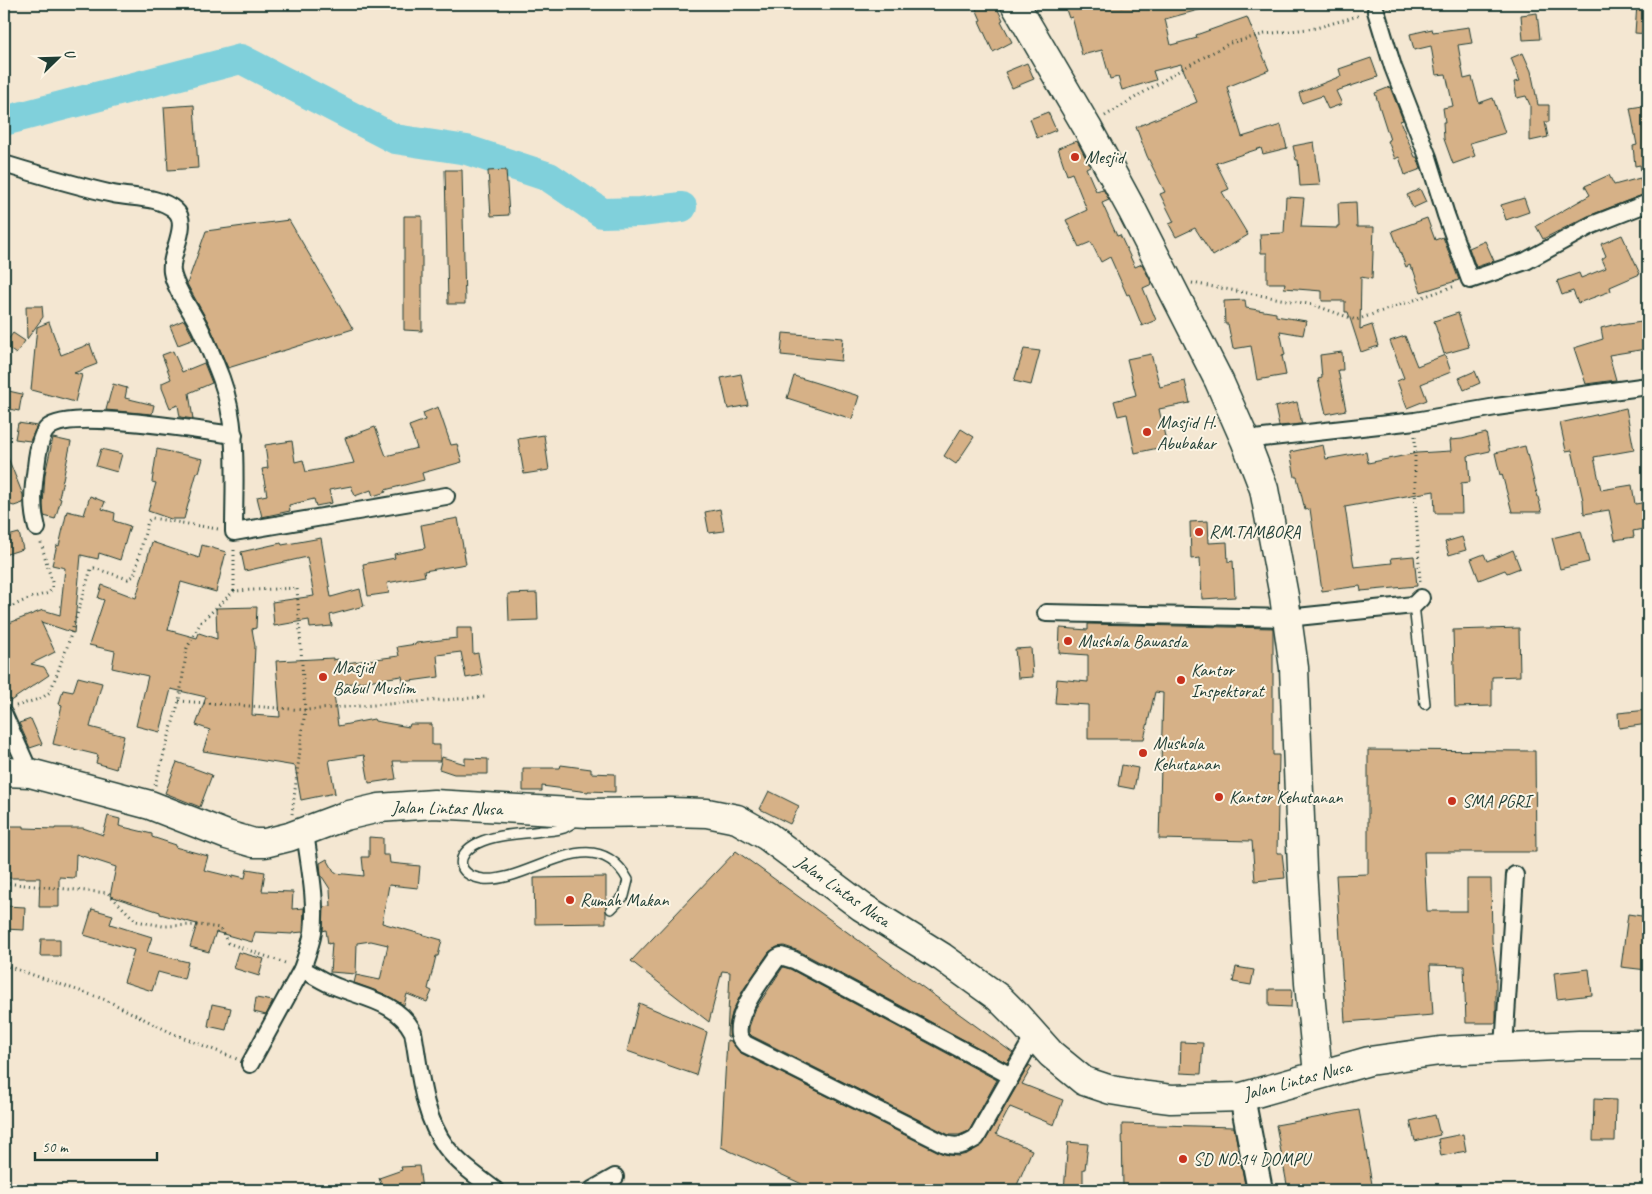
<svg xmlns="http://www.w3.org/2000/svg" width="1652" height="1194" viewBox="0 0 1652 1194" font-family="Caveat,sans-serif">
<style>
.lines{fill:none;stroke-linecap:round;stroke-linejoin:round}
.river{stroke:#80d0db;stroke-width:30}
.building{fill:#d6b187;stroke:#1f3d34}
.lane-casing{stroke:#1f3d34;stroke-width:12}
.street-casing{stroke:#1f3d34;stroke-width:20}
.secondary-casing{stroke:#1f3d34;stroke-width:28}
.highway-casing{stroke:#1f3d34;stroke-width:31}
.path{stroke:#1f3d34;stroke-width:3;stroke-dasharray:1 4;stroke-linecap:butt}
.lane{stroke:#fcf5e5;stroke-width:9}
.street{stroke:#fcf5e5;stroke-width:16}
.secondary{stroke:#fcf5e5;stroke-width:24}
.highway{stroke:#fcf5e5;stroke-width:28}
.poi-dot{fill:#c8321e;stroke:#fcf5e5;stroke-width:2}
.labels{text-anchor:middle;stroke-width:4;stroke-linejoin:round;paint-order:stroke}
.poi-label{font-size:18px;fill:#1f3d34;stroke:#fcf5e5;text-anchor:start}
.street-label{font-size:18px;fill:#1f3d34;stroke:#fcf5e5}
</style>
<rect width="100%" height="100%" fill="#f4e7d2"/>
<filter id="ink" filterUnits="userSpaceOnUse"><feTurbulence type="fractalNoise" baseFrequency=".02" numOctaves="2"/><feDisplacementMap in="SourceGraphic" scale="10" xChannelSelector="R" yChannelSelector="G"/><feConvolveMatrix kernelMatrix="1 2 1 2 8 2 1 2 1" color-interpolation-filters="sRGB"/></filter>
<g filter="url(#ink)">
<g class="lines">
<polyline class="river" points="4,121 241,59 395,139 467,150 549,177 602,213 641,212 682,207"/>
</g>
<g class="building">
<polygon points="974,4 995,4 1003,20 1001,21 1012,42 993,52 979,21 981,20"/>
<polygon points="1064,4 1120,4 1121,7 1136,4 1205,4 1206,8 1165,19 1171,45 1197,38 1196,35 1247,17 1269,70 1227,87 1242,137 1281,125 1287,148 1263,154 1261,148 1216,163 1229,189 1222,192 1248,235 1213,256 1195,228 1176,237 1169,224 1174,222 1160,194 1165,192 1147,156 1136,127 1197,102 1181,64 1153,71 1156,80 1122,90 1118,77 1110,79 1102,50 1082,55 1072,17 1069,18"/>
<polygon points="1637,4 1648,4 1648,34 1635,33"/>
<polygon points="1537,13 1540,39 1523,40 1521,15"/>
<polygon points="1469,27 1472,43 1458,45 1464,79 1472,77 1479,103 1493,98 1505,133 1470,143 1475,156 1453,164 1444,139 1443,122 1445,122 1443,108 1453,106 1446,74 1436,75 1431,46 1414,50 1410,34 1432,29 1433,32"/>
<polygon points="1523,53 1531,71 1538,105 1549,105 1549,122 1545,122 1548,137 1530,141 1530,105 1526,96 1517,98 1514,82 1520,81 1511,58"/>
<polygon points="1371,58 1378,77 1336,91 1342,104 1328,109 1322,96 1302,103 1299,93 1341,76 1339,69"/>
<polygon points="1027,63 1034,79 1012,88 1005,72"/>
<polygon points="1390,87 1403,120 1400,121 1415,157 1417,157 1421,169 1405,175 1399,157 1395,159 1388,141 1390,140 1375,93"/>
<polygon points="194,105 198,168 168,170 164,107"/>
<polygon points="1643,106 1648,134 1648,170 1641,171 1640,165 1635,166 1633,146 1637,145 1630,108"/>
<polygon points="1048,112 1056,130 1037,138 1030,119"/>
<polygon points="1077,141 1090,166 1086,168 1096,191 1103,189 1109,200 1102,203 1117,236 1120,235 1135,267 1142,264 1152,284 1143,288 1156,320 1142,326 1129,294 1127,295 1110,257 1101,262 1091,242 1079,247 1066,220 1087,210 1072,173 1067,175 1058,148"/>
<polygon points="1314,142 1320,185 1300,186 1298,160 1296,160 1293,146"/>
<polygon points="445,170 462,170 465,304 448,304"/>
<polygon points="506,170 509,215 491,216 488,171"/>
<polygon points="1609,175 1614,185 1640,178 1645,194 1588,216 1543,239 1536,226 1590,195 1585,186"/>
<polygon points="1420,189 1426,202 1413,208 1407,195"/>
<polygon points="1286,197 1304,198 1301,227 1337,228 1337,226 1339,226 1338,203 1356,202 1357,227 1374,227 1372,279 1361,277 1360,329 1372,325 1378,346 1361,352 1348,312 1345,312 1345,301 1322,301 1322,291 1284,288 1285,283 1267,283 1267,253 1261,253 1260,234 1284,233"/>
<polygon points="1524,198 1529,212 1506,220 1501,205"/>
<polygon points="404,216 422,216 422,331 404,330"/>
<polygon points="1427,218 1435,240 1443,237 1459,280 1421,292 1413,269 1411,269 1410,265 1406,267 1392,231"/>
<polygon points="289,220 353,329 228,368 208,322 187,284 206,231"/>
<polygon points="1622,235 1640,274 1610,287 1611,291 1578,303 1573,291 1562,295 1557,281 1579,273 1581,278 1606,268 1602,259 1606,256 1601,244"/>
<polygon points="1485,241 1494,261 1476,267 1469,248"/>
<polygon points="1245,300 1246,308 1276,313 1276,316 1306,321 1303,335 1280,331 1285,355 1282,356 1286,375 1257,380 1251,346 1233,349 1228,324 1225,324 1224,301"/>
<polygon points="26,306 42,306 43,317 27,339"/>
<polygon points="1458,313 1469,347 1444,354 1434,321"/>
<polygon points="184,320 194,339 178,345 170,326"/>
<polygon points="49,322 61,355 90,344 97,364 74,373 82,375 75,402 31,390 37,327"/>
<polygon points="1642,322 1646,349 1609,355 1616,380 1586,384 1574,348 1603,339 1601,328 1620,323 1620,325"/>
<polygon points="13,333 25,341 16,354 4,345"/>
<polygon points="783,333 843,338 841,361 781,355"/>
<polygon points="1405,336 1417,366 1445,355 1451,372 1421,384 1427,400 1407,408 1397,381 1404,378 1390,341"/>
<polygon points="1024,349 1040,351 1031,385 1014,381"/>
<polygon points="173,351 182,372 204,363 212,383 189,393 193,419 180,417 178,405 170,408 162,388 162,383 171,379 162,355"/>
<polygon points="1342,352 1343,370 1338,370 1346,410 1326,414 1318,379 1322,378 1320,355"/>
<polygon points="1151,354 1160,387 1185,381 1190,403 1159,409 1167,446 1135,453 1127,414 1118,416 1114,401 1136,395 1127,359"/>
<polygon points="1475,371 1480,383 1464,390 1459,378"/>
<polygon points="741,374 748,405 728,409 721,378"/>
<polygon points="794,376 859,396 852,419 787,398"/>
<polygon points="113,384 127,388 125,398 154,405 152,414 106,410"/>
<polygon points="4,390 22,394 19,411 4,408"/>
<polygon points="1297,402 1302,424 1279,426 1275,407"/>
<polygon points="438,407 451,445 457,444 462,462 422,473 424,480 385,490 386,492 373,496 371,490 355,496 351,486 329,490 332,503 316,506 314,499 289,505 290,511 262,517 257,497 267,495 262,469 268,468 265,445 292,441 295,462 303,460 306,472 354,463 345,438 375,427 386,456 417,448 409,426 425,420 423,413"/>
<polygon points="1626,408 1634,450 1594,457 1601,490 1632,485 1635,504 1648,502 1648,528 1633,531 1634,537 1615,540 1609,510 1584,514 1583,500 1572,450 1566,451 1560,423"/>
<polygon points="18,423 37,426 30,441 15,439"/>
<polygon points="961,429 974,437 956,464 944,456"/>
<polygon points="1486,433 1490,451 1468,456 1470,482 1461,483 1462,513 1435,513 1434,491 1345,507 1354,567 1392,563 1391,558 1414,556 1417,586 1361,591 1360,586 1322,591 1310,509 1305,510 1297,477 1295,477 1290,452 1323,445 1326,459 1366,452 1368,463 1417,453 1451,451 1450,440 1462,439"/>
<polygon points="544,435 549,470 524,474 518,439"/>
<polygon points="53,438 71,442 59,498 61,499 55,519 44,516 43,505 45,474"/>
<polygon points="1525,446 1535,486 1542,512 1512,512 1502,474 1500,475 1495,453"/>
<polygon points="4,448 23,495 23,503 14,506 4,503"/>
<polygon points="101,449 122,454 117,472 96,466"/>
<polygon points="157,449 203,459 199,472 197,472 184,519 171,519 148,511 156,483 152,482"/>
<polygon points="90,496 105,502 102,509 115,513 114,521 130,526 120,560 99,553 98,559 81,555 74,633 41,622 55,652 31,664 44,667 49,675 9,702 4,694 4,625 43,610 60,615 65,568 52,565 57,545 59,546 67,511 84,515"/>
<polygon points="720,509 724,531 709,533 705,512"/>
<polygon points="458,518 466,564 424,571 425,576 387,583 389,593 368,596 363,564 395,558 394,554 425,548 421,525"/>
<polygon points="1208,521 1209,543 1227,542 1228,562 1233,561 1235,597 1202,599 1200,558 1191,559 1190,522"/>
<polygon points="1581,531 1589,562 1560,569 1552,538"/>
<polygon points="19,533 23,549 4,555 4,537"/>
<polygon points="1462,537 1466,550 1449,555 1445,542"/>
<polygon points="321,538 331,597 360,589 364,606 330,615 332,626 310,628 309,620 274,626 272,602 314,596 307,557 245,571 241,552 281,543 282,545"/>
<polygon points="152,542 199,558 202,545 226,552 216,592 181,582 168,630 197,638 199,633 217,639 216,608 257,607 256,628 252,629 255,646 252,715 280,717 276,661 333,658 333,660 338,659 338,664 399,656 397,647 416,644 416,643 457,638 457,628 472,628 473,654 478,653 482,675 466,678 461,652 437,655 439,677 403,682 402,676 338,685 339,693 334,694 338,726 374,719 375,721 409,727 410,724 432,724 432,745 440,745 440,761 393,761 396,779 369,783 364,755 329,760 335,793 301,800 295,766 203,751 210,730 196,725 206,697 171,689 160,732 136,726 148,676 112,668 115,651 89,645 104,600 98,598 102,585 136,598"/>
<polygon points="1513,550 1520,568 1507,573 1505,570 1479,580 1471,559 1484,554 1487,561"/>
<polygon points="537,593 538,620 509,621 508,594"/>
<polygon points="1088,624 1273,628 1273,755 1279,755 1277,853 1282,853 1285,878 1255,881 1252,841 1159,839 1163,693 1155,692 1144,739 1088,739 1088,705 1055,703 1057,679 1088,682 1088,655 1059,653 1060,628 1088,630"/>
<polygon points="1519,628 1520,676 1492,677 1492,706 1455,707 1453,630"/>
<polygon points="1031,648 1033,677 1018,678 1015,649"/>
<polygon points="78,677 102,683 90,727 124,736 116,769 96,763 98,755 53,744 62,705 59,704 63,690 73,692"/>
<polygon points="1648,710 1648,724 1619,728 1618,713"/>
<polygon points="31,719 42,744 30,748 19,723"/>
<polygon points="1368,750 1535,751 1536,852 1424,852 1427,911 1467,911 1467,879 1491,879 1492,941 1496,968 1496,1023 1466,1023 1464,966 1430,965 1433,1015 1345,1022 1336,875 1368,874"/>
<polygon points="442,757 465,764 465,758 488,759 488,774 454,774 439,769"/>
<polygon points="177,762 212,775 200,807 165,793"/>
<polygon points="561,765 591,769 591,773 615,774 615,792 588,791 588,792 542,786 542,791 523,791 523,768 560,768"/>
<polygon points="1122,765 1138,768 1134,789 1118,786"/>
<polygon points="769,791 799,806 790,824 760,809"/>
<polygon points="108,816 120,819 119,826 152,834 152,837 176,845 175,847 208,856 204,870 233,877 233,875 245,878 247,869 265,872 262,891 293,892 292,909 304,908 303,932 292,933 292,934 255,932 252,942 216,932 209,952 190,947 197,924 160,914 160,912 110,896 116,867 76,854 75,878 59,877 59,907 39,907 40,878 4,878 4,826 24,826 24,828 55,829 55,828 83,828 103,835"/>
<polygon points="369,837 383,838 383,855 389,855 390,863 420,866 418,888 389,885 382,923 442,940 438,956 436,956 428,989 432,991 427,1002 407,994 404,1005 384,994 354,983 356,975 380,980 388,945 371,941 357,943 356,974 330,972 332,943 328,944 326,930 323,931 324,907 331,906 330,889 321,875 320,863 327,859 335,873 364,876 362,857 369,857"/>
<polygon points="736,851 1013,1053 1007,1063 799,951 784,946 777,947 769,952 743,990 732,1013 729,1026 730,1038 727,1036 730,972 722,971 709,1022 631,961"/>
<polygon points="606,877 606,923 535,924 534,878"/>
<polygon points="5,906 25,907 24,930 4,929"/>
<polygon points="92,909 113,915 110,924 152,937 147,952 188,962 184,979 158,972 152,991 124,982 134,950 84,935"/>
<polygon points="1628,914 1648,917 1647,970 1621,967"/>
<polygon points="41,939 60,939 60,956 40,956"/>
<polygon points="238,952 264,959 259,976 233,968"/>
<polygon points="783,967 790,969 997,1080 969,1131 959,1135 949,1135 752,1036 749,1033 749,1027 755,1010"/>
<polygon points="1236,967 1254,970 1251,985 1233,982"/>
<polygon points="1589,969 1592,995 1557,999 1554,973"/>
<polygon points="1269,989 1292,989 1291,1007 1269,1006"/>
<polygon points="256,998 273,1001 266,1015 254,1012"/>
<polygon points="639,1003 707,1032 696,1075 627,1051"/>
<polygon points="212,1004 231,1008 226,1030 208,1026"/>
<polygon points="727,1040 731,1041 741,1053 941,1153 948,1155 958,1156 967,1154 984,1143 1029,1065 1032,1067 1022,1084 1063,1100 1054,1125 1010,1107 996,1134 1032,1150 1015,1190 815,1190 721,1147"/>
<polygon points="1181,1042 1203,1043 1201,1074 1180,1073"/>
<polygon points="1594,1099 1616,1100 1615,1141 1593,1141"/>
<polygon points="1359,1110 1373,1190 1288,1190 1276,1125"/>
<polygon points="1435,1115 1440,1135 1415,1141 1410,1121"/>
<polygon points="1122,1124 1234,1127 1246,1190 1123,1190"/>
<polygon points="1463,1134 1466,1151 1441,1156 1438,1139"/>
<polygon points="1068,1142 1088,1144 1085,1169 1083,1169 1083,1190 1064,1190"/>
<polygon points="419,1166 422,1190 383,1190 379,1178 402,1170 401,1167"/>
</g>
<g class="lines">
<g class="lane-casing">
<g id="lane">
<polyline points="1414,605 1425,704"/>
<path d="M577,820C573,823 568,826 564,828C557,830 549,831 541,831C521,834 497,834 478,843C455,854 455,875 483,879C530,884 593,817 628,880L624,896L611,909"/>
</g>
</g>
<g class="street-casing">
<g id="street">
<polyline points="1376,11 1393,67 1428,157 1446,215 1470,280 1526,261 1592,225 1648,203"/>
<path d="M4,164C40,175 76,186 113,194C132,198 159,196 175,210C191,224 169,254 172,272C175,289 191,310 199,326C207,342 214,360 221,378C239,426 234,481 234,532L446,496"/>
<polyline points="1245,440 1415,421 1496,407 1648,386"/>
<path d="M37,528C31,507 33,489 36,467C37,457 40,434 48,428C70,408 201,431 234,435"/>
<polyline points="1046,613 1287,618 1414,605 1421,598"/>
<polyline points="4,715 30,773"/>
<path d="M305,832C309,864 317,899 313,932C311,944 306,957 302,969C314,975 325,983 337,987C365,998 399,1003 413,1032C420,1070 422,1115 446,1147C459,1164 478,1177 495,1190"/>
<polyline points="1504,1048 1515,875"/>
<polyline points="250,1064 302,969"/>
<path d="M1011,1076L794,960L781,956L777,958C765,976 735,1012 739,1035C740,1039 743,1041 745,1044L945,1144C958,1148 964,1145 976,1138L1034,1036"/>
<polyline points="592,1190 615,1177"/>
</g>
</g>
<g class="secondary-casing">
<polyline id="secondary" points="1242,1097 1260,1190"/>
</g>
<g class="highway-casing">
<g id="highway">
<polyline points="1015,4 1087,127 1132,210 1219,381 1245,440 1264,489 1284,596 1294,668 1302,869 1309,983 1318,1074"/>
<polyline points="4,772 30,773 150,805 227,835 254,843 265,843 289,837 345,816 379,808 434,804 588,813 670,812 707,813 737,819 767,836 862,907 942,957 999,998 1017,1016 1051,1054 1084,1081 1111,1090 1147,1096 1171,1099 1242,1097 1369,1061 1440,1051 1579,1045 1648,1045"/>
</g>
</g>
<g class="path">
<polyline points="1391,8 1425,4"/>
<polyline points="1105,116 1182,69 1230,43 1265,34 1316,28 1361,15"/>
<polyline points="1192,283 1314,305 1356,320 1455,286"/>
<polyline points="1415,436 1415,490 1420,582"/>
<polyline points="234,591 234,546"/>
<polyline points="4,610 30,598 49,593 52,588 52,582 41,543"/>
<polyline points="179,701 305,710 485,697"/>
<polyline points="16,706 42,698 50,692 67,647 91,569 94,568 128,579 134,576 148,521 152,518 218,529"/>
<polyline points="155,785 179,701 187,648 201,622 234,591 297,588 305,710 292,814"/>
<polyline points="4,883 108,893 136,921 163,926 199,925 220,928 228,943 288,964"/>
<polyline points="4,965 106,1000 174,1034 237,1059"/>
</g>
<use href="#lane" class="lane"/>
<use href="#street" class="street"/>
<use href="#secondary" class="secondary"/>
<use href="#highway" class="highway"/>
</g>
</g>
<g class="poi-dot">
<circle cx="1075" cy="157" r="5"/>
<circle cx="1147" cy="432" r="5"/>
<circle cx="1199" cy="532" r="5"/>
<circle cx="1068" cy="641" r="5"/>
<circle cx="323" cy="677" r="5"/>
<circle cx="1181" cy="680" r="5"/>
<circle cx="1143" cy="753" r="5"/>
<circle cx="1219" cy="797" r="5"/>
<circle cx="1452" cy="801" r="5"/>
<circle cx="570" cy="900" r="5"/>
<circle cx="1183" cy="1159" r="5"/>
</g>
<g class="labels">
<g class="poi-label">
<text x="1085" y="163">Mesjid</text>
<text x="1157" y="428">Masjid H.<tspan x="1157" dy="21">Abubakar</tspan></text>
<text x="1209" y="538">RM.TAMBORA</text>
<text x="1078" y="647">Mushola Bawasda</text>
<text x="333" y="673">Masjid<tspan x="333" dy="21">Babul Muslim</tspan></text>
<text x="1191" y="676">Kantor<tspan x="1191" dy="21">Inspektorat</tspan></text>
<text x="1153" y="749">Mushola<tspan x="1153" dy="21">Kehutanan</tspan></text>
<text x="1229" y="803">Kantor Kehutanan</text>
<text x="1462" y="807">SMA PGRI</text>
<text x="580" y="906">Rumah Makan</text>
<text x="1193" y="1165">SD NO.14 DOMPU</text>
</g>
<g class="street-label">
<text transform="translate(447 808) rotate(1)" y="6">Jalan Lintas Nusa</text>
<text transform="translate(843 891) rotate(35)" y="6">Jalan Lintas Nusa</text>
<text transform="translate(1297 1080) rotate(-15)" y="6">Jalan Lintas Nusa</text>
</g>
</g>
<rect width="1652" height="1194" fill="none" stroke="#fcf5e5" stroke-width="20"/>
<rect x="10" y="10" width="1632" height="1174" fill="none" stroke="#1f3d34" stroke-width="2" filter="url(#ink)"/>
<g transform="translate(58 58) rotate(67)" stroke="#fcf5e5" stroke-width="4" paint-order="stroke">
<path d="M0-4L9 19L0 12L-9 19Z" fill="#1f3d34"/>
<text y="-8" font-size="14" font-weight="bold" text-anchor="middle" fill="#1f3d34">U</text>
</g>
<path d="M35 1152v8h122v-8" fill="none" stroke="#1f3d34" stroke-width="2.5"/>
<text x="42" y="1152" font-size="15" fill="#1f3d34" stroke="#fcf5e5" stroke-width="4" paint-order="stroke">50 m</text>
</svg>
